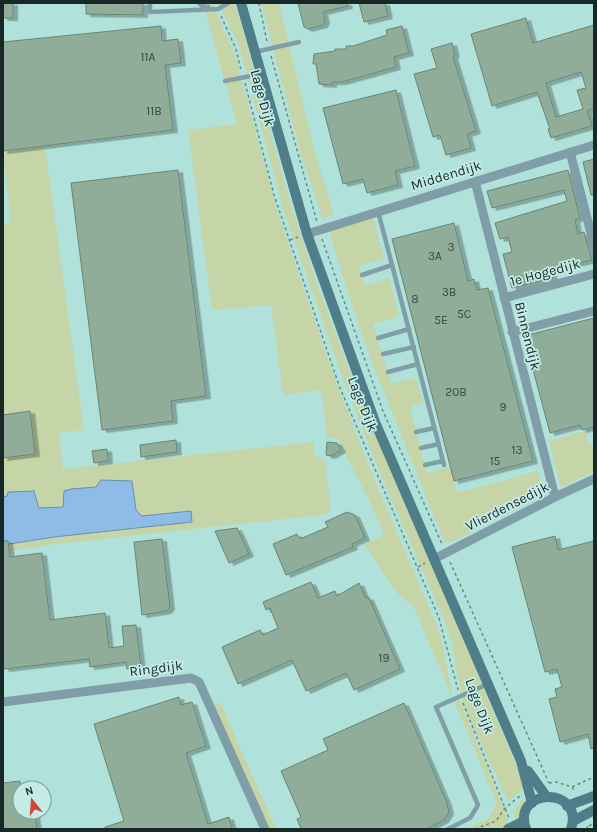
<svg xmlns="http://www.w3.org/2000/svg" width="597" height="832" viewBox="0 0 597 832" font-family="Karla,sans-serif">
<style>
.built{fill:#b0e2db;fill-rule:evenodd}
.green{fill:#c5d5a7}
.water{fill:#8fbbe7;stroke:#6b8fad}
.building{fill:#90ad99;stroke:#698572;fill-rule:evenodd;filter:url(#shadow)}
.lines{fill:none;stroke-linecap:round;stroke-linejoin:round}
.path{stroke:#6c8884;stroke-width:1.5;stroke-dasharray:3 3;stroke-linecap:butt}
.service{stroke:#809ea7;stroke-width:4.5}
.minor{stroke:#809ea7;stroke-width:9}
.secondary{stroke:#4f7d8a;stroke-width:10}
.labels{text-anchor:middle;stroke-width:3.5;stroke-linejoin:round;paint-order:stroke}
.number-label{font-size:12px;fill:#364943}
.street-label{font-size:14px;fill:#182826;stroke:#c4ece7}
</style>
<defs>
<filter id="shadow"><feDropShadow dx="4.5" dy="2.5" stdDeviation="0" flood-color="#0004"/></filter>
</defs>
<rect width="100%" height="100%" fill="#c4ece7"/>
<path class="built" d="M3,3H594V829H3ZM20,788H44V812H20Z"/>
<g class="green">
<path d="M203,3H212L234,52L278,213L337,385L383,500L436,623L442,642L453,699L412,603C396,603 376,555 363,545L384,535L372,506L337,438H327L323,402L320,390L283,395L271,305L212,310L188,130L237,124Z"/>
<polygon points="219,3 233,3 237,10 292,209 316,281 358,394 450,607 525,787 508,802 463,703 451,640 444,620 379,471 344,382 284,211 239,46"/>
<polygon points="261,3 279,3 315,153 334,215 323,219 300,151"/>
<polygon points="45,146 84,430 59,433 63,469 315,442 313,456 325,459 331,511 322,515 56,544 3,552 3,545 54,537 192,522 190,511 142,516 136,510 133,484 101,480 96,487 71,489 63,493 63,507 37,507 36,492 3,497 3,224 11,223 3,153"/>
<polygon points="373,217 384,258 359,266 365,286 389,278 399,316 373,324 391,384 416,378 423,403 410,407 427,473 450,467 457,493 538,471 544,495 451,542 444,541 375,370 355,315 329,231"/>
<polygon points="586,431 589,444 594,443 594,472 561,487 549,441"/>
<polygon points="459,698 503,806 509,826 502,829 463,829 488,819 497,803 454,700"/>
<polygon points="220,702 276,829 268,829 213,706"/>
<polygon points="529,796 520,818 516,820 513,812 522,800"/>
</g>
<polygon class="water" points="101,480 132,481 136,510 142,516 191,511 192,522 54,537 3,545 3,497 7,496 8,492 34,491 39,508 63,507 64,491 71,489 96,487"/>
<g class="building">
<rect x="3" y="3" width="10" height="15"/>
<polygon points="86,3 143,3 143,15 86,14"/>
<polygon points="298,3 347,3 348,6 323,12 325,21 323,25 308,29 304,27"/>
<polygon points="359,3 385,3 388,16 364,22"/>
<path d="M526,18L533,43L594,25V108L587,111L592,126L551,138L548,129H550L537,92L492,106L471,34ZM581,72L586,88L577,90L583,109L556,117L546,83Z"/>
<polygon points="161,26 162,41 178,39 181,63 165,65 173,130 3,151 3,42"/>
<polygon points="402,26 409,53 394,57 396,67 342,82 332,82 332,85 319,84 316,64 313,64 314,54 335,51 335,49 346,49 346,46 353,46 387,35 386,30"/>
<polygon points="452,43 455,55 453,56 476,131 467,134 471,148 446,155 440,135 433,137 414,74 437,68 431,49"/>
<polygon points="396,90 415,166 395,171 398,185 367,193 363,179 343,184 323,108"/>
<polygon points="594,159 594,195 591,195 583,162"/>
<polygon points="178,170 206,396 171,401 173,421 102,430 71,183"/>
<polygon points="568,170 580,218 575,220 578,234 584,232 592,260 551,270 553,278 512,288 503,254 512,252 508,237 500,239 495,223 567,201 564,190 492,208 487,191"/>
<polygon points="454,223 468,281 474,279 477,290 488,288 533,461 454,481 392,239"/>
<polygon points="594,318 594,427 582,430 580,425 550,433 524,336"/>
<polygon points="30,411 35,454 3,458 3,415"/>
<polygon points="176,440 177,452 141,457 140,445"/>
<polygon points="327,442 337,443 341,450 331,456 326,455"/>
<polygon points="107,449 108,461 94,463 92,451"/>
<polygon points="347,512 355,515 365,538 352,544 353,547 286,575 273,544 297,534 300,539 328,527 325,522"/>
<polygon points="237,528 249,554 229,563 215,531"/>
<polygon points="555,536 558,550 594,541 594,748 591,749 588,734 560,742 549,699 557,697 555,689 562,687 557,669 545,672 512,547"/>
<polygon points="162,539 170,607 167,611 142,615 134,542"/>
<polygon points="3,541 8,541 10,557 42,553 50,620 105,613 109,648 124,646 122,626 136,625 141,668 127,669 126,662 90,667 89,659 5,669 3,666"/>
<polygon points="311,582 318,598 335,591 337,596 359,583 365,597 369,598 400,669 354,690 346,673 306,691 292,660 238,684 222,647 260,630 263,635 278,628 270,608 266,610 263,602"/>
<polygon points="179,697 181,705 192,702 206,746 186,753 208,824 229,817 232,829 105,829 105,827 124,821 94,724"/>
<polygon points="404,703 447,803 449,812 444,820 427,829 301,829 297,819 301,817 281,771 328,750 323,739"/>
<polygon points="20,781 20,812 21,816 35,814 37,829 3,829 3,783"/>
</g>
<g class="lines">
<g class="path">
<polyline points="259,3 267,42"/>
<polyline points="221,16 236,49 241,70"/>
<polyline points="271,56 317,222"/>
<polyline points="245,83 274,195 340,388 439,618 458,690"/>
<polyline points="322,239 383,411 442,544"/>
<polyline points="290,240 298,237"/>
<polyline points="450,562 549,783"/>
<polyline points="418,567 425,563"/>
<polyline points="463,703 509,818"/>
<polyline points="549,783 556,782 572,787 575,792"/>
<polyline points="572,787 594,777"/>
<polyline points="589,826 594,823"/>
<polyline points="475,829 496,821 505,808 520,796"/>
<polyline points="587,829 588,823"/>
</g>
<g class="service">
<polyline points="150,3 150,12 218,9 228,3"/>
<polyline points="199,3 202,6 208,7"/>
<polyline points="255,52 299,42"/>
<polyline points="225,81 261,74"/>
<polyline points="378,211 444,465"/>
<polyline points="362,275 392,265"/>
<polyline points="378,338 409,329"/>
<polyline points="383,354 414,347"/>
<polyline points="388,372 418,364"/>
<polyline points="416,432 434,428"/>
<polyline points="421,448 439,444"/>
<polyline points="425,465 443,461"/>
<polyline points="448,829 470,818 478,805 436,707 488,684"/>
</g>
<g class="minor">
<polyline points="570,152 594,245"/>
<polyline points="475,181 555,497"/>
<polyline points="307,234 594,145"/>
<polyline points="504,298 594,274"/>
<polyline points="512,332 594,311"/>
<polyline points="434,559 555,497 594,479"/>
<polyline points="3,702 191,678 199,682 265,829"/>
</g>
<g class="secondary">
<polyline points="241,3 307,234 375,422 521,761 532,803"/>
<polyline points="528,771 546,796"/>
<polyline points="567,806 594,796"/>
<polyline points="573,821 594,810"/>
<polyline points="508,829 524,821"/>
<path d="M526,829C511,787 585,786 571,829"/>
</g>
</g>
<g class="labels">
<g class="number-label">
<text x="148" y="61">11A</text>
<text x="154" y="115">11B</text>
<text x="451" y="251">3</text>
<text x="435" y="260">3A</text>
<text x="449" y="296">3B</text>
<text x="415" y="303">8</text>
<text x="464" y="318">5C</text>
<text x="441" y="324">5E</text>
<text x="456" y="396">20B</text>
<text x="503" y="411">9</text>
<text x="517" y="454">13</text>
<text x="495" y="465">15</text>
<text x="384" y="662">19</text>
</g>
<g class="street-label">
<text transform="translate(263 98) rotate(75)" y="5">Lage Dijk</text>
<text transform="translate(446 175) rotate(-17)" y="5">Middendijk</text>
<text transform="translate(545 272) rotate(-15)" y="5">1e Hogedijk</text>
<text transform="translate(528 336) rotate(76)" y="5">Binnendijk</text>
<text transform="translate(363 404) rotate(68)" y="5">Lage Dijk</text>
<text transform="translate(507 506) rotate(-27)" y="5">Vlierdensedijk</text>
<text transform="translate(156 668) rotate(-7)" y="5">Ringdijk</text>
<text transform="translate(480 706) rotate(69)" y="5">Lage Dijk</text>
</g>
</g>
<rect width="597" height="832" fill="none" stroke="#182826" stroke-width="8"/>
<g transform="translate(32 800) rotate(343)"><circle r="19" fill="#c4ece7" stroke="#7f9e9a"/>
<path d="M0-3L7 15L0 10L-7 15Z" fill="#d34636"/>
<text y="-6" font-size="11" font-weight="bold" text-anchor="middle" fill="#182826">N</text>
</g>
</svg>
